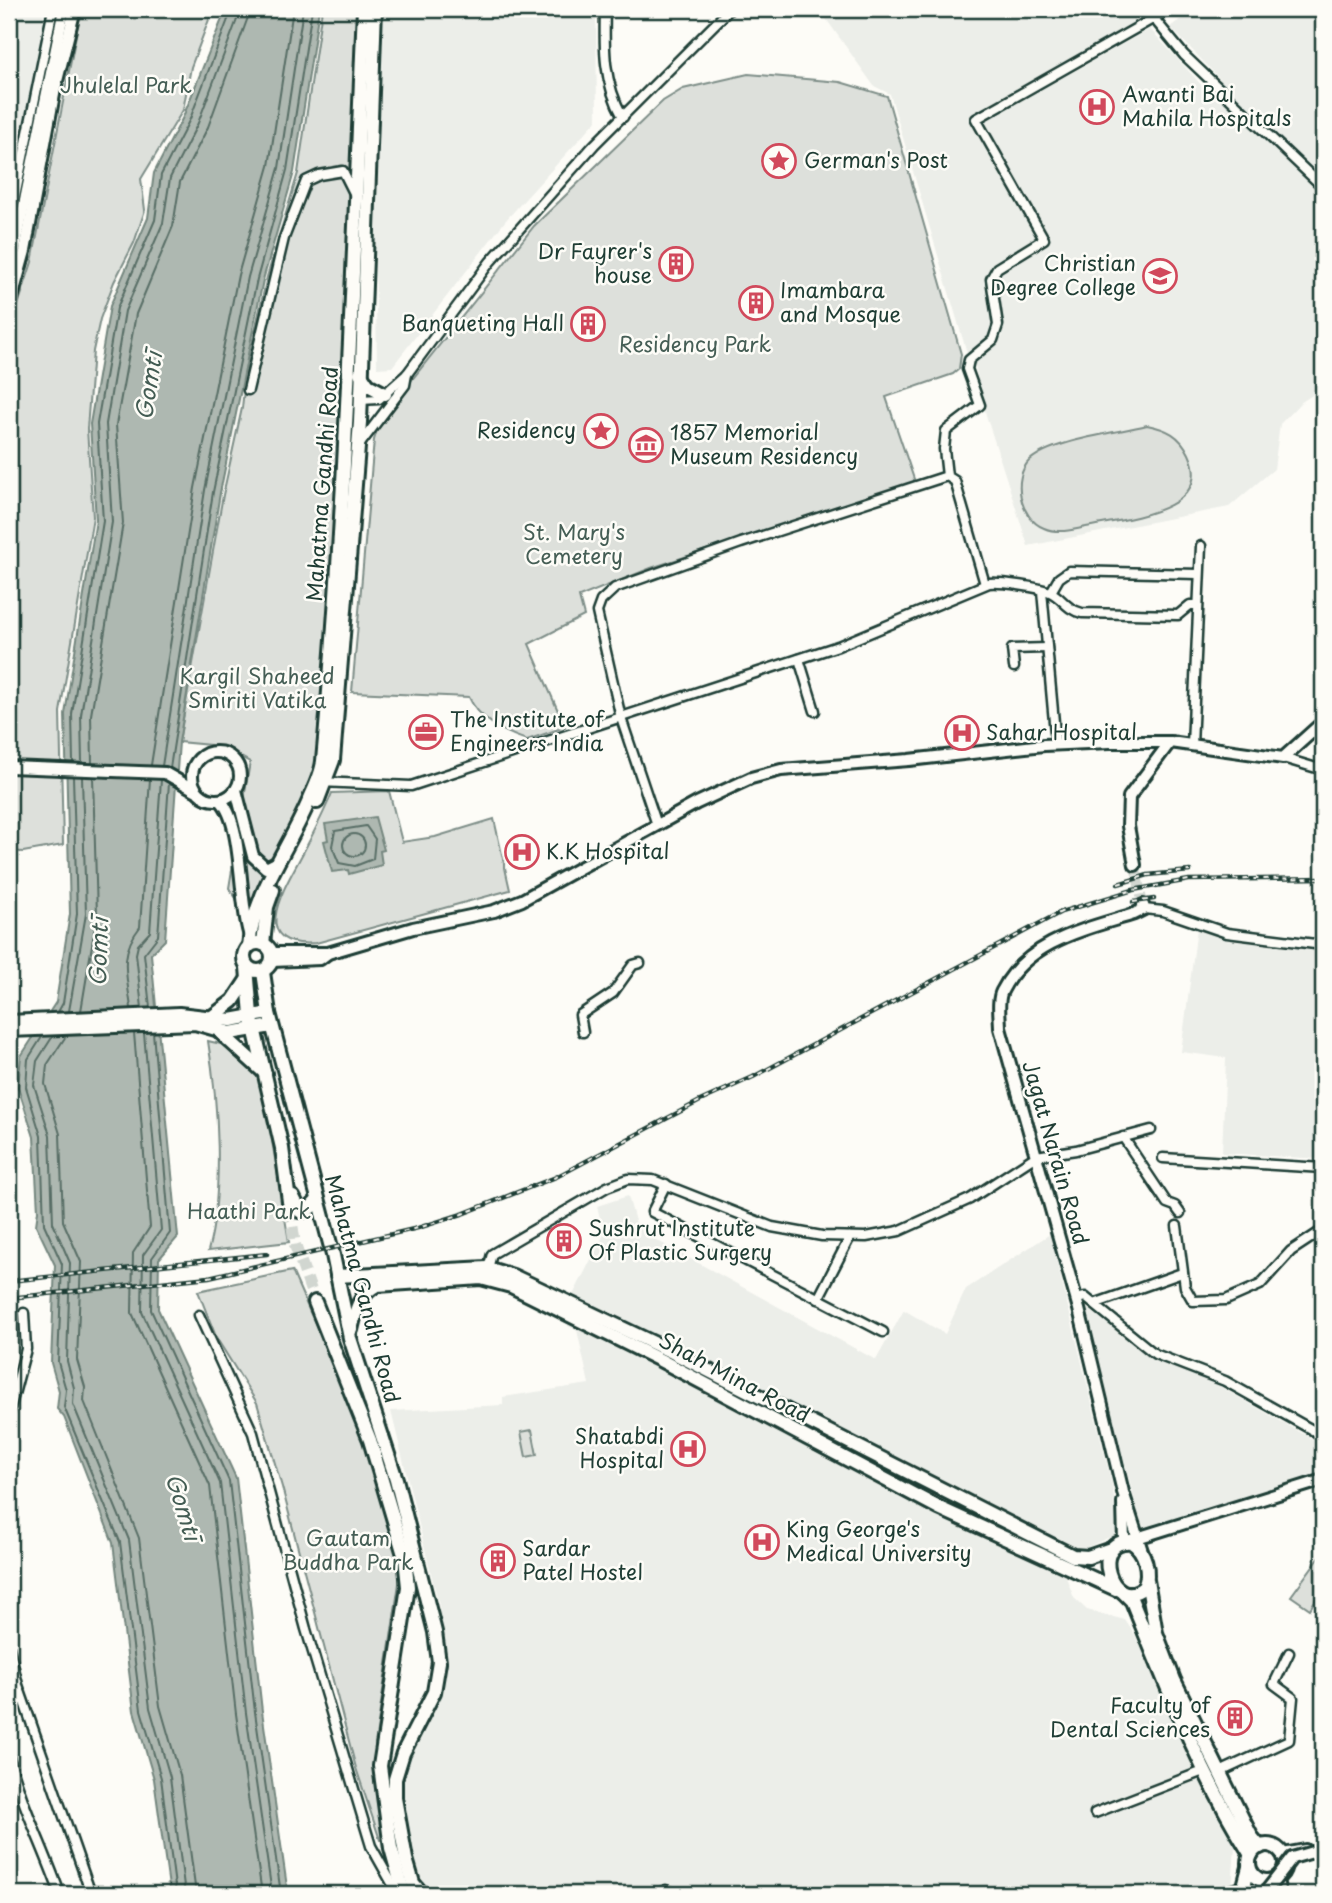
<svg xmlns="http://www.w3.org/2000/svg" width="1332" height="1903" viewBox="0 0 1332 1903" font-family="'Playpen Sans',sans-serif">
<style>
.built{fill:#eceee9}
.green{fill:#dde0db;stroke:#7e8e88;stroke-width:2}
.water{fill:#aeb8b1;stroke:#75877f;stroke-width:2}
.lines{fill:none;stroke-linecap:round;stroke-linejoin:round}
.shore{stroke:#586e66;stroke-width:2}
.secondary-tunnel{stroke:#d1d6d0;stroke-width:10;stroke-dasharray:10 5;stroke-linecap:butt}
.primary-tunnel{stroke:#d1d6d0;stroke-width:12;stroke-dasharray:12 6;stroke-linecap:butt}
.street-casing{stroke:#1f3d34;stroke-width:13}
.secondary-casing{stroke:#1f3d34;stroke-width:16}
.primary-casing{stroke:#1f3d34;stroke-width:18}
.street{stroke:#fdfcf7;stroke-width:8}
.secondary{stroke:#fdfcf7;stroke-width:10}
.primary{stroke:#fdfcf7;stroke-width:12}
.rail-casing{stroke:#1f3d34;stroke-width:4.5}
.rail{stroke:#fdfcf7;stroke-width:2;stroke-dasharray:5;stroke-linecap:butt}
.secondary-bridge-casing{stroke:#1f3d34;stroke-width:16;stroke-linecap:butt}
.secondary-bridge{stroke:#fdfcf7;stroke-width:10}
.labels{text-anchor:middle;stroke-width:5;stroke-linejoin:round;paint-order:stroke}
.park-label{font-size:21px;fill:#455e55;stroke:#fdfcf7}
.poi-label{font-size:21px;fill:#1f3d34;stroke:#fdfcf7;text-anchor:start}
.street-label{font-size:21px;fill:#1f3d34;stroke:#fdfcf7}
.water-label{font-size:23px;font-style:italic;fill:#435c53;stroke:#fdfcf7}
</style>
<rect width="100%" height="100%" fill="#fdfcf7"/>
<filter id="ink" filterUnits="userSpaceOnUse"><feTurbulence type="fractalNoise" baseFrequency=".0143" numOctaves="2"/><feDisplacementMap in="SourceGraphic" scale="14" xChannelSelector="R" yChannelSelector="G"/><feConvolveMatrix kernelMatrix="1 2 1 2 8 2 1 2 1" color-interpolation-filters="sRGB"/></filter>
<g filter="url(#ink)">
<g class="built">
<polygon points="9,9 49,9 9,189"/>
<polygon points="384,9 596,9 597,120 506,220 392,367 377,368 375,241"/>
<polygon points="819,9 1136,9 1136,22 971,118 1038,239 992,264 987,285 994,327 988,337 967,353 890,94 874,86"/>
<polygon points="1194,9 1323,9 1323,388 1300,403 1280,424 1274,469 1229,507 1028,546 986,415 974,361 1003,336 995,284 1000,268 1048,238 982,123 1150,29 1207,91 1220,79 1170,27"/>
<polygon points="1197,928 1226,940 1323,950 1323,1159 1222,1153 1226,1058 1181,1052"/>
<polygon points="628,1196 635,1221 647,1235 876,1360 904,1310 945,1334 966,1289 1050,1234 1112,1484 1119,1533 1081,1550 1065,1574 1074,1598 1087,1610 1125,1620 1135,1635 1235,1847 1232,1889 1225,1894 692,1894 665,1886 643,1894 429,1894 418,1880 410,1858 401,1810 402,1780 408,1754 442,1677 439,1606 391,1411 503,1405 503,1397 589,1384 577,1330 568,1326 573,1295 604,1234 597,1206"/>
<polygon points="1087,1308 1158,1361 1217,1385 1323,1445 1323,1473 1224,1510 1153,1529 1146,1528 1141,1524 1086,1319"/>
</g>
<g class="green">
<polygon points="81,9 213,9 191,67 183,110 141,179 145,210 134,243 114,282 100,319 93,351 87,429 93,517 60,712 63,845 23,852 9,851 9,333 32,262"/>
<polygon points="322,9 359,9 340,483 319,764 301,809 247,914 229,888 250,762 221,746 179,742 223,495 242,408 246,371 267,277 298,173"/>
<path d="M748,74L840,82L887,96L961,354L959,369L953,374L886,397L915,482L651,568L579,597L584,616L529,644L565,727L527,740C505,733 478,719 469,697L352,692L374,440L380,420L534,226L663,101L683,89Z"/>
<path d="M1147,425C1167,429 1180,435 1189,454C1216,512 1122,519 1086,527C1073,530 1057,534 1044,528C1020,519 1011,478 1030,460C1053,440 1116,433 1147,425Z"/>
<path d="M389,791L402,842L435,837L494,819L510,890L316,943C244,949 286,885 304,851C314,832 324,813 332,793Z"/>
<path d="M208,1041L225,1045L243,1059L262,1081L289,1242L208,1251C224,1192 218,1101 208,1041Z"/>
<path d="M292,1271C330,1360 389,1475 401,1570L375,1744V1775L386,1840H380L356,1768L282,1487L257,1403L217,1339L198,1291Z"/>
<polygon points="532,1430 537,1455 526,1457 521,1432"/>
<polygon points="1323,1552 1323,1587 1310,1609 1291,1596"/>
</g>
<g class="water">
<polygon points="226,9 319,9 294,172 263,280 220,493 179,742 165,940 151,954 178,1237 159,1259 158,1309 236,1478 262,1711 288,1894 170,1894 154,1779 134,1711 113,1543 64,1417 57,1409 59,1391 51,1363 55,1265 36,1225 38,1211 34,1137 18,1087 21,1056 56,1002 70,914 65,714 96,520 90,424 110,306 148,218 154,173 183,117"/>
<polygon points="375,817 384,850 380,851 382,865 349,874 348,870 332,872 324,841 328,840 325,824"/>
</g>
<g class="lines">
<g class="shore">
<polyline points="73,762 72,714 103,521 97,424 117,308 155,220 161,175 190,119 232,9"/>
<polyline points="82,763 81,715 112,522 106,424 125,311 163,223 170,178 198,123 241,9"/>
<polyline points="92,763 91,715 123,523 116,425 136,314 173,226 180,182 208,127 251,9"/>
<polyline points="151,765 195,488 238,275 269,166 293,9"/>
<polyline points="162,766 205,490 248,277 279,168 303,9"/>
<polyline points="170,768 213,492 257,279 287,170 312,9"/>
<polygon points="366,826 375,839 373,859 355,866 339,863 332,846 335,831"/>
<circle cx="354" cy="845" r="11"/>
<polyline points="150,1007 144,954 158,936 169,783"/>
<path d="M131,1008C127,975 118,955 140,927L150,779"/>
<polyline points="142,1008 136,954 138,945 150,932 161,780"/>
<polyline points="69,1011 86,914 82,777"/>
<polyline points="81,1011 97,915 93,777"/>
<polyline points="58,1012 63,1003 77,914 73,776"/>
<polyline points="153,1032 170,1233 152,1258 151,1310 229,1481 255,1712 281,1894"/>
<polyline points="134,1033 150,1227 133,1253 132,1313 210,1486 236,1714 262,1894"/>
<polyline points="144,1033 161,1230 143,1255 142,1312 220,1483 246,1713 272,1894"/>
<polyline points="53,1036 37,1061 34,1085 50,1135 53,1223 70,1263 67,1361 74,1388 73,1404 129,1540 150,1708 170,1777 185,1894"/>
<polyline points="66,1036 47,1065 45,1084 60,1134 63,1221 81,1262 77,1360 85,1387 84,1401 139,1538 160,1706 180,1775 196,1894"/>
<polyline points="42,1037 28,1059 26,1087 41,1136 44,1224 62,1264 58,1362 66,1390 64,1407 120,1542 141,1710 161,1778 176,1894"/>
</g>
<polyline class="secondary-tunnel" points="1135,865 1143,905"/>
<polyline class="primary-tunnel" points="290,1209 295,1245 315,1302"/>
<g class="street-casing">
<g id="street">
<path d="M605,9C604,48 603,82 623,117"/>
<polyline points="1146,9 1184,55 1323,187"/>
<polyline points="9,227 53,9"/>
<polyline points="248,390 284,238 306,181 319,175 343,171 355,195"/>
<polyline points="360,400 379,399 407,374 490,262 594,145 730,9"/>
<polyline points="360,444 405,385 407,374"/>
<polyline points="985,584 955,481 947,476 944,449 946,431 980,405 967,369 969,360 993,340 998,325 991,279 997,268 1044,239 976,119 1170,9"/>
<polyline points="1042,591 1056,744"/>
<polyline points="1051,592 1059,578 1069,571 1198,574"/>
<polyline points="799,659 815,711"/>
<polyline points="1014,667 1012,649 1047,648"/>
<polyline points="1192,745 1201,546"/>
<polyline points="1283,758 1323,770"/>
<path d="M320,782L411,786L838,646L989,583C1002,582 1038,587 1050,592C1062,597 1065,609 1082,613L1178,615L1190,605H1197"/>
<polyline points="657,825 621,718 597,612 601,601 615,588 741,543 947,476"/>
<polyline points="1144,909 1163,911 1227,933 1323,945"/>
<polyline points="583,1032 580,1015 613,993 633,965 640,963"/>
<polyline points="1123,1137 1167,1203 1175,1206 1180,1213"/>
<polyline points="1163,1158 1323,1168"/>
<polyline points="666,1184 652,1212 883,1332"/>
<polyline points="1177,1226 1185,1287 1193,1301 1226,1300 1260,1285 1291,1251 1323,1230"/>
<polyline points="487,1272 492,1254 607,1187 628,1179 653,1180 772,1227 822,1236 866,1237 899,1231 970,1199 1036,1156 1076,1150 1151,1130"/>
<polyline points="818,1299 850,1237"/>
<polyline points="1077,1299 1085,1297 1155,1354 1225,1381 1323,1436"/>
<polyline points="1094,1304 1182,1273"/>
<polyline points="199,1315 253,1433 306,1629 371,1846 398,1894"/>
<polyline points="9,1413 26,1349 24,1313"/>
<polyline points="9,1647 18,1685 91,1894"/>
<path d="M9,1756C21,1804 44,1848 60,1894"/>
<polyline points="1220,1772 1289,1740 1293,1698 1274,1684 1289,1653"/>
<polyline points="1095,1813 1206,1770"/>
<polyline points="656,1894 666,1890 677,1894"/>
<polyline points="1214,1894 1244,1886"/>
</g>
</g>
<g class="secondary-casing">
<g id="secondary">
<polyline points="9,279 64,9"/>
<polyline points="9,309 25,251 55,89 75,9"/>
<circle cx="216" cy="776" r="24"/>
<polyline points="9,767 165,773 195,790"/>
<polyline points="236,790 253,856 266,868 278,862"/>
<path d="M220,800C244,823 238,902 250,936"/>
<polyline points="1135,865 1128,826 1129,797 1170,742"/>
<polyline points="272,953 328,953"/>
<polyline points="272,961 320,959 328,953 413,928 494,911 522,900 697,803 751,778 781,770 909,760 1044,745 1110,742 1170,742 1283,758 1323,722"/>
<polyline points="1123,1502 1124,1542 1323,1480"/>
<path d="M1142,1551L1123,1492L1079,1309L1000,1028C1000,1018 997,1000 1002,991C1027,941 1086,929 1134,914L1144,909L1143,905"/>
<polyline points="1283,1854 1305,1850"/>
</g>
</g>
<g class="primary-casing">
<g id="primary">
<polyline points="360,373 368,385 385,394"/>
<polyline points="317,802 333,760 360,422 375,9"/>
<circle cx="258" cy="957" r="14"/>
<polyline points="263,944 267,907 273,890"/>
<path d="M249,946C254,890 291,846 311,796C316,785 322,772 323,761C346,511 353,260 364,9"/>
<polyline points="247,967 251,1015 282,1148 290,1209"/>
<polyline points="263,972 269,1013 333,1255 350,1338 396,1479 435,1632 439,1662 434,1692 403,1753 395,1779 395,1798 406,1859 413,1883 422,1894"/>
<polyline points="212,1017 233,1001 247,980"/>
<polyline points="9,1022 179,1014 231,1020 269,1013"/>
<polyline points="9,1030 195,1023 230,1033 272,1026"/>
<polyline points="221,1033 265,1073"/>
<polyline points="293,1197 300,1211 308,1210 317,1201"/>
<polyline points="337,1276 487,1268 513,1276 668,1350 1073,1556 1088,1557 1111,1549"/>
<polyline points="315,1302 370,1440 405,1558 408,1587 380,1766 391,1848 404,1894"/>
<path d="M351,1330C355,1312 359,1294 377,1285L481,1278L511,1286L660,1360L939,1508L1116,1589"/>
<path d="M1131,1542C1145,1550 1151,1572 1144,1587C1111,1615 1088,1538 1131,1542Z"/>
<polyline points="1147,1580 1156,1633 1174,1680 1251,1836 1260,1847"/>
<path d="M1124,1593L1132,1601C1167,1687 1201,1776 1251,1855"/>
<circle cx="1267" cy="1863" r="18"/>
<polyline points="1276,1880 1279,1894"/>
<polyline points="1242,1894 1249,1867"/>
</g>
</g>
<use href="#street" class="street"/>
<use href="#secondary" class="secondary"/>
<use href="#primary" class="primary"/>
<g class="rail-casing">
<g id="rail">
<polyline points="1118,884 1148,875 1190,871"/>
<polyline points="1133,902 1154,899"/>
<polyline points="9,1281 267,1254"/>
<polyline points="9,1298 209,1277 418,1228 462,1214 556,1177 700,1101 753,1077 1061,912 1133,890 1189,880 1323,878"/>
</g>
</g>
<use href="#rail" class="rail"/>
<g class="secondary-bridge-casing">
<polyline id="secondary-bridge" points="1264,1894 1292,1858 1323,1849"/>
</g>
<use href="#secondary-bridge" class="secondary-bridge"/>
</g>
</g>
<defs>
<g id="hospital-ring" transform="scale(1.75)"><circle r="9.5" fill="#fdfcf7" stroke="#d1495b" stroke-width="1.5"/><path d="M-5-5h3v3.5h4V-5h3V5h-3V1.5h-4V5h-3Z" fill="#d1495b"/></g>
<g id="sight-ring" transform="scale(1.75)"><circle r="9.5" fill="#fdfcf7" stroke="#d1495b" stroke-width="1.5"/><path d="M0-6L1.8-2.2L6-1.7L2.9 1.2L3.7 5.4L0 3.3L-3.7 5.4L-2.9 1.2L-6-1.7L-1.8-2.2Z" fill="#d1495b"/></g>
<g id="building-ring" transform="scale(1.75)"><circle r="9.5" fill="#fdfcf7" stroke="#d1495b" stroke-width="1.5"/><path d="M-4-6H4V6H1V3H-1V6H-4ZM-2.5-4.3h1.7v1.8h-1.7ZM.8-4.3h1.7v1.8H.8ZM-2.5-1h1.7V.8h-1.7ZM.8-1h1.7V.8H.8Z" fill="#d1495b"/></g>
<g id="university-ring" transform="scale(1.75)"><circle r="9.5" fill="#fdfcf7" stroke="#d1495b" stroke-width="1.5"/><path d="M0-5L7-2L0 1L-7-2ZM-4 1L0 2.5L4 1V4Q0 6-4 4Z" fill="#d1495b"/></g>
<g id="museum-ring" transform="scale(1.75)"><circle r="9.5" fill="#fdfcf7" stroke="#d1495b" stroke-width="1.5"/><path d="M0-6L6-3V-2H-6V-3ZM-5-1h2V3h-2ZM-1-1h2V3h-2ZM3-1h2V3H3ZM-6 4H6V6H-6Z" fill="#d1495b"/></g>
<g id="office-ring" transform="scale(1.75)"><circle r="9.5" fill="#fdfcf7" stroke="#d1495b" stroke-width="1.5"/><path d="M-6-3h4V-5.5h4V-3h4V5H-6ZM-1-4.5V-3h2v-1.5ZM-6 0V1H6V0Z" fill="#d1495b"/></g>
</defs>
<g fill-rule="evenodd">
<use href="#hospital-ring" x="1097" y="107"/>
<use href="#sight-ring" x="779" y="161"/>
<use href="#building-ring" x="676" y="264"/>
<use href="#university-ring" x="1160" y="276"/>
<use href="#building-ring" x="756" y="303"/>
<use href="#building-ring" x="588" y="324"/>
<use href="#sight-ring" x="601" y="431"/>
<use href="#museum-ring" x="646" y="445"/>
<use href="#office-ring" x="426" y="732"/>
<use href="#hospital-ring" x="962" y="733"/>
<use href="#hospital-ring" x="522" y="852"/>
<use href="#building-ring" x="564" y="1241"/>
<use href="#hospital-ring" x="688" y="1449"/>
<use href="#hospital-ring" x="762" y="1542"/>
<use href="#building-ring" x="498" y="1561"/>
<use href="#building-ring" x="1235" y="1718"/>
</g>
<g class="labels">
<g class="park-label">
<text x="126" y="93">Jhulelal Park</text>
<text x="695" y="352">Residency Park</text>
<text x="574" y="540">St. Mary's<tspan x="574" dy="24">Cemetery</tspan></text>
<text x="257" y="684">Kargil Shaheed<tspan x="257" dy="24">Smiriti Vatika</tspan></text>
<text x="249" y="1219">Haathi Park</text>
<text x="348" y="1546">Gautam<tspan x="348" dy="24">Buddha Park</tspan></text>
</g>
<g class="poi-label">
<text x="1122" y="102">Awanti Bai<tspan x="1122" dy="24">Mahila Hospitals</tspan></text>
<text x="804" y="168">German's Post</text>
<text x="652" y="259" text-anchor="end">Dr Fayrer's<tspan x="652" dy="24">house</tspan></text>
<text x="1136" y="271" text-anchor="end">Christian<tspan x="1136" dy="24">Degree College</tspan></text>
<text x="780" y="298">Imambara<tspan x="780" dy="24">and Mosque</tspan></text>
<text x="564" y="331" text-anchor="end">Banqueting Hall</text>
<text x="576" y="438" text-anchor="end">Residency</text>
<text x="670" y="440">1857 Memorial<tspan x="670" dy="24">Museum Residency</tspan></text>
<text x="450" y="727">The Institute of<tspan x="450" dy="24">Engineers India</tspan></text>
<text x="986" y="740">Sahar Hospital</text>
<text x="546" y="859">K.K Hospital</text>
<text x="588" y="1236">Sushrut Institute<tspan x="588" dy="24">Of Plastic Surgery</tspan></text>
<text x="664" y="1444" text-anchor="end">Shatabdi<tspan x="664" dy="24">Hospital</tspan></text>
<text x="786" y="1537">King George's<tspan x="786" dy="24">Medical University</tspan></text>
<text x="522" y="1556">Sardar<tspan x="522" dy="24">Patel Hostel</tspan></text>
<text x="1210" y="1713" text-anchor="end">Faculty of<tspan x="1210" dy="24">Dental Sciences</tspan></text>
</g>
<g class="street-label">
<text transform="translate(323 484) rotate(-86)" y="7">Mahatma Gandhi Road</text>
<text transform="translate(1055 1153) rotate(74)" y="7">Jagat Narain Road</text>
<text transform="translate(362 1289) rotate(75)" y="7">Mahatma Gandhi Road</text>
<text transform="translate(734 1378) rotate(28)" y="7">Shah Mina Road</text>
</g>
<g class="water-label">
<text transform="translate(149 386) rotate(-81)" y="8">Gomtī</text>
<text transform="translate(99 952) rotate(-88)" y="8">Gomtī</text>
<text transform="translate(183 1507) rotate(73)" y="8">Gomtī</text>
</g>
</g>
<rect width="1332" height="1903" fill="none" stroke="#fdfcf7" stroke-width="35"/>
<rect x="18" y="18" width="1297" height="1868" fill="none" stroke="#1f3d34" stroke-width="2.5" filter="url(#ink)"/>
</svg>
